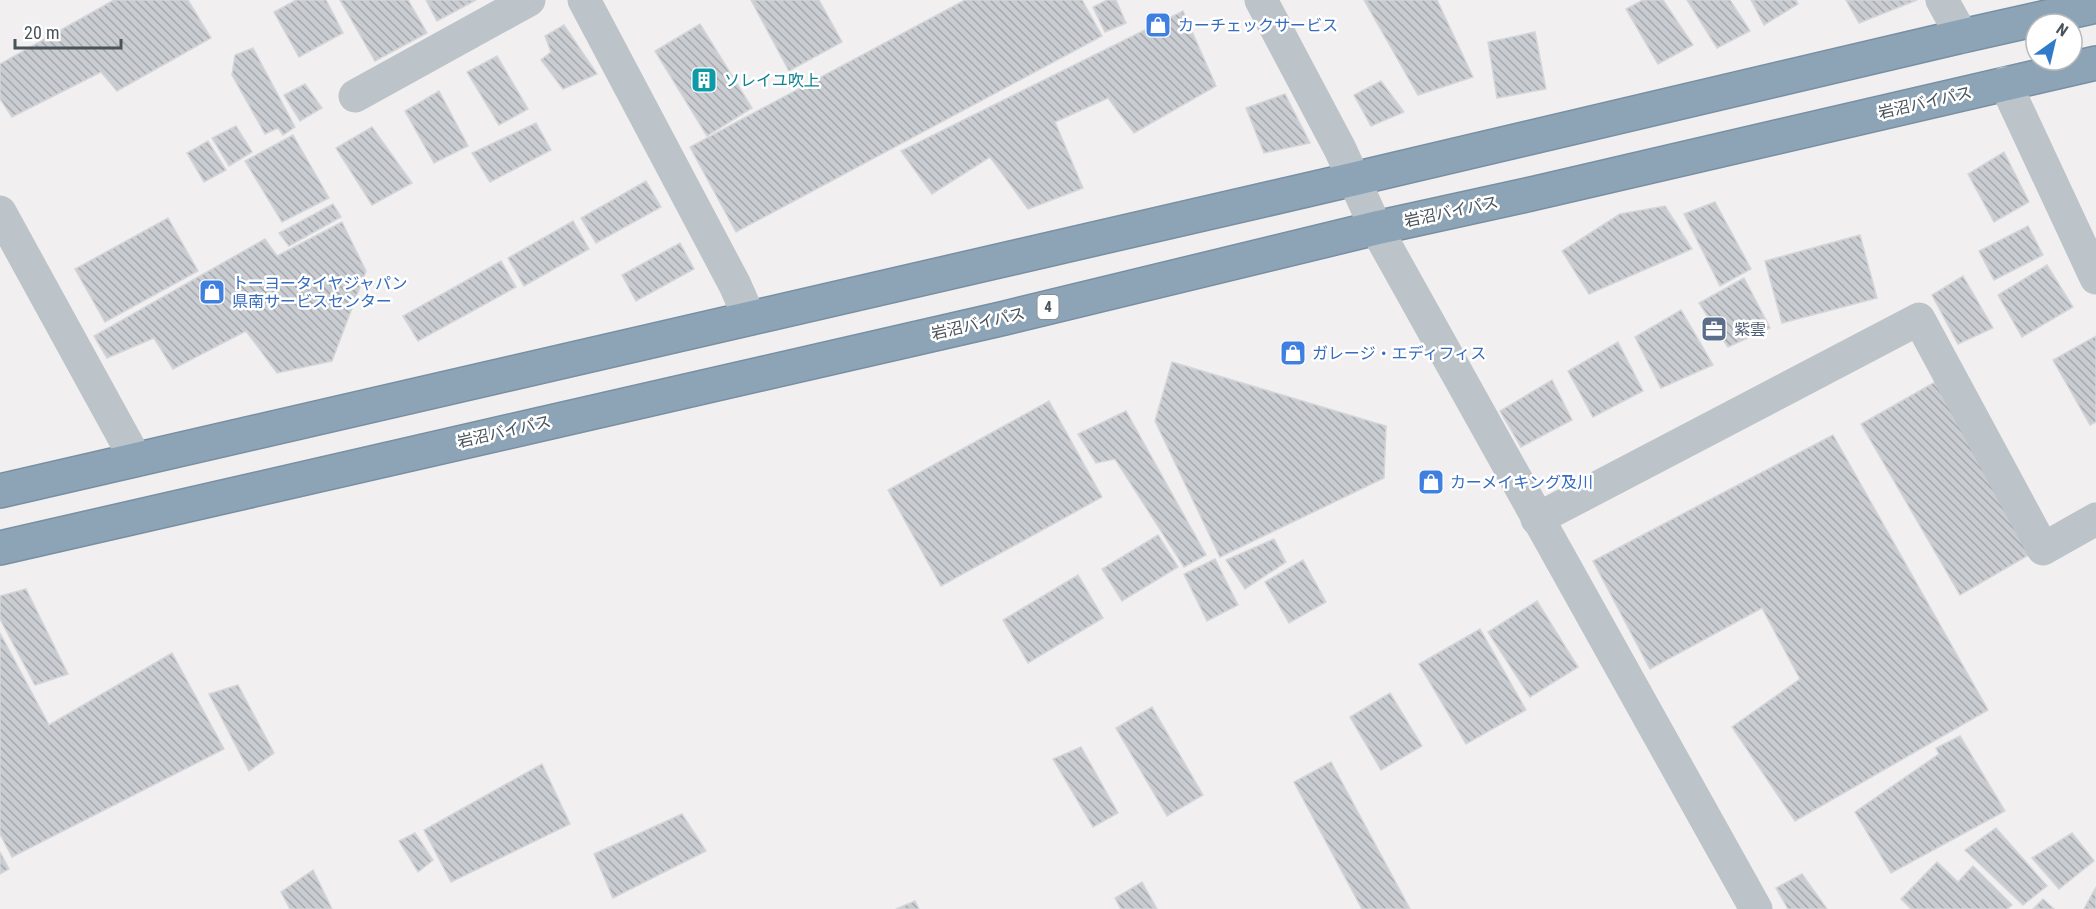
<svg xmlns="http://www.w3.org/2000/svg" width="2096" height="909" viewBox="0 0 2096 909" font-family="'Roboto Condensed','Noto Sans JP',sans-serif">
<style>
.building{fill:url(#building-back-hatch);stroke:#d4d6d9;stroke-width:1.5}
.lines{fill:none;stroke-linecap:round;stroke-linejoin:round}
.highway-casing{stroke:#788fa3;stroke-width:36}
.minor{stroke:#bcc4ca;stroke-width:33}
.highway{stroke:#8da4b7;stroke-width:33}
.labels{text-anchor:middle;stroke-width:5;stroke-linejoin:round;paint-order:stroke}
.shield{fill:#fff;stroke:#80878c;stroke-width:1.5}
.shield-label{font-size:15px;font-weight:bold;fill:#49535a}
.shop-label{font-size:16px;fill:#366cbe;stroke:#fff;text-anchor:start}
.culture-label{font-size:16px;fill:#0d838f;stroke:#fff;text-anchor:start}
.street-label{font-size:16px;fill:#49535a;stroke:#fff}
.service-label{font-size:16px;fill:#4e5e75;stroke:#fff;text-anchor:start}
</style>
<defs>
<pattern id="building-back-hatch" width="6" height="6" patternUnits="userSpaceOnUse" patternTransform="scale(1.5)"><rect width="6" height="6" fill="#c9ccd1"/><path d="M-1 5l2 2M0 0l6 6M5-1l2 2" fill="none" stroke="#a5a8ad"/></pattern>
</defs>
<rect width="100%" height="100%" fill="#f1efef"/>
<g class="building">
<polygon points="114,0 188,0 211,38 117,91 101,72 12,117 0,99 0,64"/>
<polygon points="296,0 326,0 343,33 299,57 274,12"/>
<polygon points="340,0 408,0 427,33 375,61"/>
<polygon points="426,0 476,0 437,21"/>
<polygon points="751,0 819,0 842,42 789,71"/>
<polygon points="965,0 1082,0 1102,36 736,232 690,147"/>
<polygon points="1107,0 1116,0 1126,23 1105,32 1093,7"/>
<polygon points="1364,0 1437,0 1473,77 1418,95"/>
<polygon points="1643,0 1663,0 1693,45 1658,64 1626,9"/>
<polygon points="1687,0 1730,0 1750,31 1717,48"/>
<polygon points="1751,0 1796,0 1798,4 1764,25"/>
<polygon points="1846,0 1917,0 1859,23"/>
<polygon points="1183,11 1216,86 1134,133 1108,98 1055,122 1083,188 1028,209 990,157 932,194 901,151"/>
<polygon points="700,24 752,108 707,136 655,51"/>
<polygon points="564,25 597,74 563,89 541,60 551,52 545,36"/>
<polygon points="1535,32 1546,89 1497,98 1488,42"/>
<polygon points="253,48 295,127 283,135 278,128 265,134 232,75 235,55"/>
<polygon points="497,56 528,109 499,125 467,72"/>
<polygon points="1381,81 1404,112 1371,126 1354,95"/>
<polygon points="305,84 322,108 300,121 284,95"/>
<polygon points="439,91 468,146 434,163 405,111"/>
<polygon points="1285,94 1310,143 1264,153 1246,108"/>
<polygon points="536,123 551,150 490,182 472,153"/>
<polygon points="236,126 252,152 229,166 212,138"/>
<polygon points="372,127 412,183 372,205 336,148"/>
<polygon points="293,135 329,198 282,222 245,161"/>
<polygon points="208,141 226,170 204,182 187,153"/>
<polygon points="2004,152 2029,202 1994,222 1968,174"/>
<polygon points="646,181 661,207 596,243 581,218"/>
<polygon points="1715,202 1751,269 1720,286 1684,214"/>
<polygon points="333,204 341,217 289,246 279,233"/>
<polygon points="1665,206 1692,249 1589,294 1562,251 1620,214"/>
<polygon points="168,218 198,271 105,322 75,269"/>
<polygon points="573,221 589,249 524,286 508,258"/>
<polygon points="342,222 366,271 332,361 277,373 246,331 173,369 154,338 107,358 94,336 265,239 277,256"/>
<polygon points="2028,226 2043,255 1994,280 1979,251"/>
<polygon points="1860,235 1877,298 1782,323 1765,261"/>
<polygon points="680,243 694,269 636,301 622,275"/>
<polygon points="501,261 516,287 418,341 403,316"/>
<polygon points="2047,265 2073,307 2022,337 1998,295"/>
<polygon points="1963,276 1993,328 1958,344 1932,295"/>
<polygon points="1744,278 1770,328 1728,347 1699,303"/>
<polygon points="1681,310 1713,365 1661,388 1635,337"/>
<polygon points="2096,336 2096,422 2090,425 2053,360"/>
<polygon points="1618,342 1643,391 1593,417 1568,371"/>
<polygon points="1172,362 1386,426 1384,478 1220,557 1155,421"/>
<polygon points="1552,380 1572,420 1521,447 1500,411"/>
<polygon points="1935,382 2034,552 1960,595 1861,424"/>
<polygon points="1049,401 1102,497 941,586 888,490"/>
<polygon points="1126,411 1206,555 1184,567 1115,459 1096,463 1078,434"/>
<polygon points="1833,435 1988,710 1795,821 1732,727 1800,679 1762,608 1650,669 1593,561"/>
<polygon points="1158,535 1178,567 1122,601 1102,569"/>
<polygon points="1274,539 1286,562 1245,589 1226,560"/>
<polygon points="1215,559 1238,605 1207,621 1184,574"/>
<polygon points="1303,560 1326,602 1289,623 1265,582"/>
<polygon points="1078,575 1103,618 1028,663 1003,620"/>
<polygon points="26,589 68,674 35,685 0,619 0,596"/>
<polygon points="1537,601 1578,667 1530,697 1488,632"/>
<polygon points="1480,629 1526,710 1466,744 1419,664"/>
<polygon points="0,633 49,725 172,653 224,749 12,857 0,834"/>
<polygon points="238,685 274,753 249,771 209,694"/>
<polygon points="1390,693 1422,746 1381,770 1350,717"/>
<polygon points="1152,707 1203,795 1167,816 1116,728"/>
<polygon points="1960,736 2005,811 1891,873 1855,812 1939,754 1936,748"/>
<polygon points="1081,747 1118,813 1093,827 1053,759"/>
<polygon points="1331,762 1410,909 1362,909 1294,782"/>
<polygon points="542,764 570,824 451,882 424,830"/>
<polygon points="682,814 706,851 613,898 594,854"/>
<polygon points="1996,828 2047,886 2023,905 1965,850"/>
<polygon points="415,833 433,860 418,872 399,841"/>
<polygon points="2072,833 2094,861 2059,889 2032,858"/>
<polygon points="0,852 9,869 0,874"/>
<polygon points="1937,862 1958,882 1973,866 2012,905 2007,909 1911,909 1901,899"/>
<polygon points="313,870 332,909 290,909 281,892"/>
<polygon points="1802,874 1827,909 1788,909 1776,888"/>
<polygon points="1142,882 1157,909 1121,909 1115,898"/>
<polygon points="2096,887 2096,909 2084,909"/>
<polygon points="2043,899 2054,909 2033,909"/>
<polygon points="915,901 919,909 896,909"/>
</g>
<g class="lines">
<g class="highway-casing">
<g id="highway">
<polyline points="0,491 1324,186 1962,36 2096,6"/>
<polyline points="0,548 1005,318 1376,228 1531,194 2096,63"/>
</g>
</g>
<g class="minor">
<polyline points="584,0 735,285 749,317"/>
<polyline points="1261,0 1340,149 1376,228 1756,909"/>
<polyline points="1942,0 1962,36"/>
<polyline points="2005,83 2096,278"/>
<polyline points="355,96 529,0"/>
<polyline points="0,212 135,458"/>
<polyline points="1537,519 1919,319 2043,549 2096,519"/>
</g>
<use href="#highway" class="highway"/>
</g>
<defs>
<g id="shop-square" transform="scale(1.35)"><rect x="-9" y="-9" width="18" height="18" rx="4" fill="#3f7fe0" stroke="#fff"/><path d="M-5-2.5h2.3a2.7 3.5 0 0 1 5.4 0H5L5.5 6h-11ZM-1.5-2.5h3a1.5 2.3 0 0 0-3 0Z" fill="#fff"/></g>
<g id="building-square" transform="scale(1.35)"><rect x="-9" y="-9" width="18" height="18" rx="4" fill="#0f9aa8" stroke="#fff"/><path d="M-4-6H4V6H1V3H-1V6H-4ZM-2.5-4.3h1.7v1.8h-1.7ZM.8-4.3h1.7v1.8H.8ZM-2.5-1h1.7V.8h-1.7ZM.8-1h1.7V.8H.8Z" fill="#fff"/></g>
<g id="office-square" transform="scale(1.35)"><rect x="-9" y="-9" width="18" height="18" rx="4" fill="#5c6f8a" stroke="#fff"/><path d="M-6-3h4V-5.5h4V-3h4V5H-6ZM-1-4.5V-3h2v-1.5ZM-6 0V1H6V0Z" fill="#fff"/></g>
</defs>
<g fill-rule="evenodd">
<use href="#shop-square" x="1158" y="25"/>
<use href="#building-square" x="704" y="80"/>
<use href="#shop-square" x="212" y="292"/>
<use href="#office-square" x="1714" y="329"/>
<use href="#shop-square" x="1293" y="353"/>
<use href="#shop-square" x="1431" y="482"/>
</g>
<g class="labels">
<rect class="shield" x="1037.5" y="295" width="21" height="24" rx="4.5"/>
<g class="shield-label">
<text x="1048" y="312">4</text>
</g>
<g class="shop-label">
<text x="1178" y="31">カーチェックサービス</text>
<text x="232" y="289">トーヨータイヤジャパン<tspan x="232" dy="18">県南サービスセンター</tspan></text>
<text x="1312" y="359">ガレージ・エディフィス</text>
<text x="1450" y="488">カーメイキング及川</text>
</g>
<g class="culture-label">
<text x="724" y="86">ソレイユ吹上</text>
</g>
<g class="street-label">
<text transform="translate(1925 102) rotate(-13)" y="6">岩沼バイパス</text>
<text transform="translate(1451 211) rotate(-12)" y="6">岩沼バイパス</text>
<text transform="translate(978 323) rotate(-13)" y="6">岩沼バイパス</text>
<text transform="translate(504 431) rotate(-13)" y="6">岩沼バイパス</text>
</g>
<g class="service-label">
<text x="1734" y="335">紫雲</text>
</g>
</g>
<g transform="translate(2054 42) rotate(34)"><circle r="28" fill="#ffffff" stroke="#b6babd" stroke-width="1.5"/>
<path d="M0-4.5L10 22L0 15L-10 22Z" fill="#307bca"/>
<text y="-9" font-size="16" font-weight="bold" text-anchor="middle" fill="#49535a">N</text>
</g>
<path d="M15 39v9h106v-9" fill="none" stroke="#49535a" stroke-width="3"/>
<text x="24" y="39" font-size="18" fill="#49535a" stroke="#ffffff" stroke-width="4.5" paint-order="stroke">20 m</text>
</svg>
